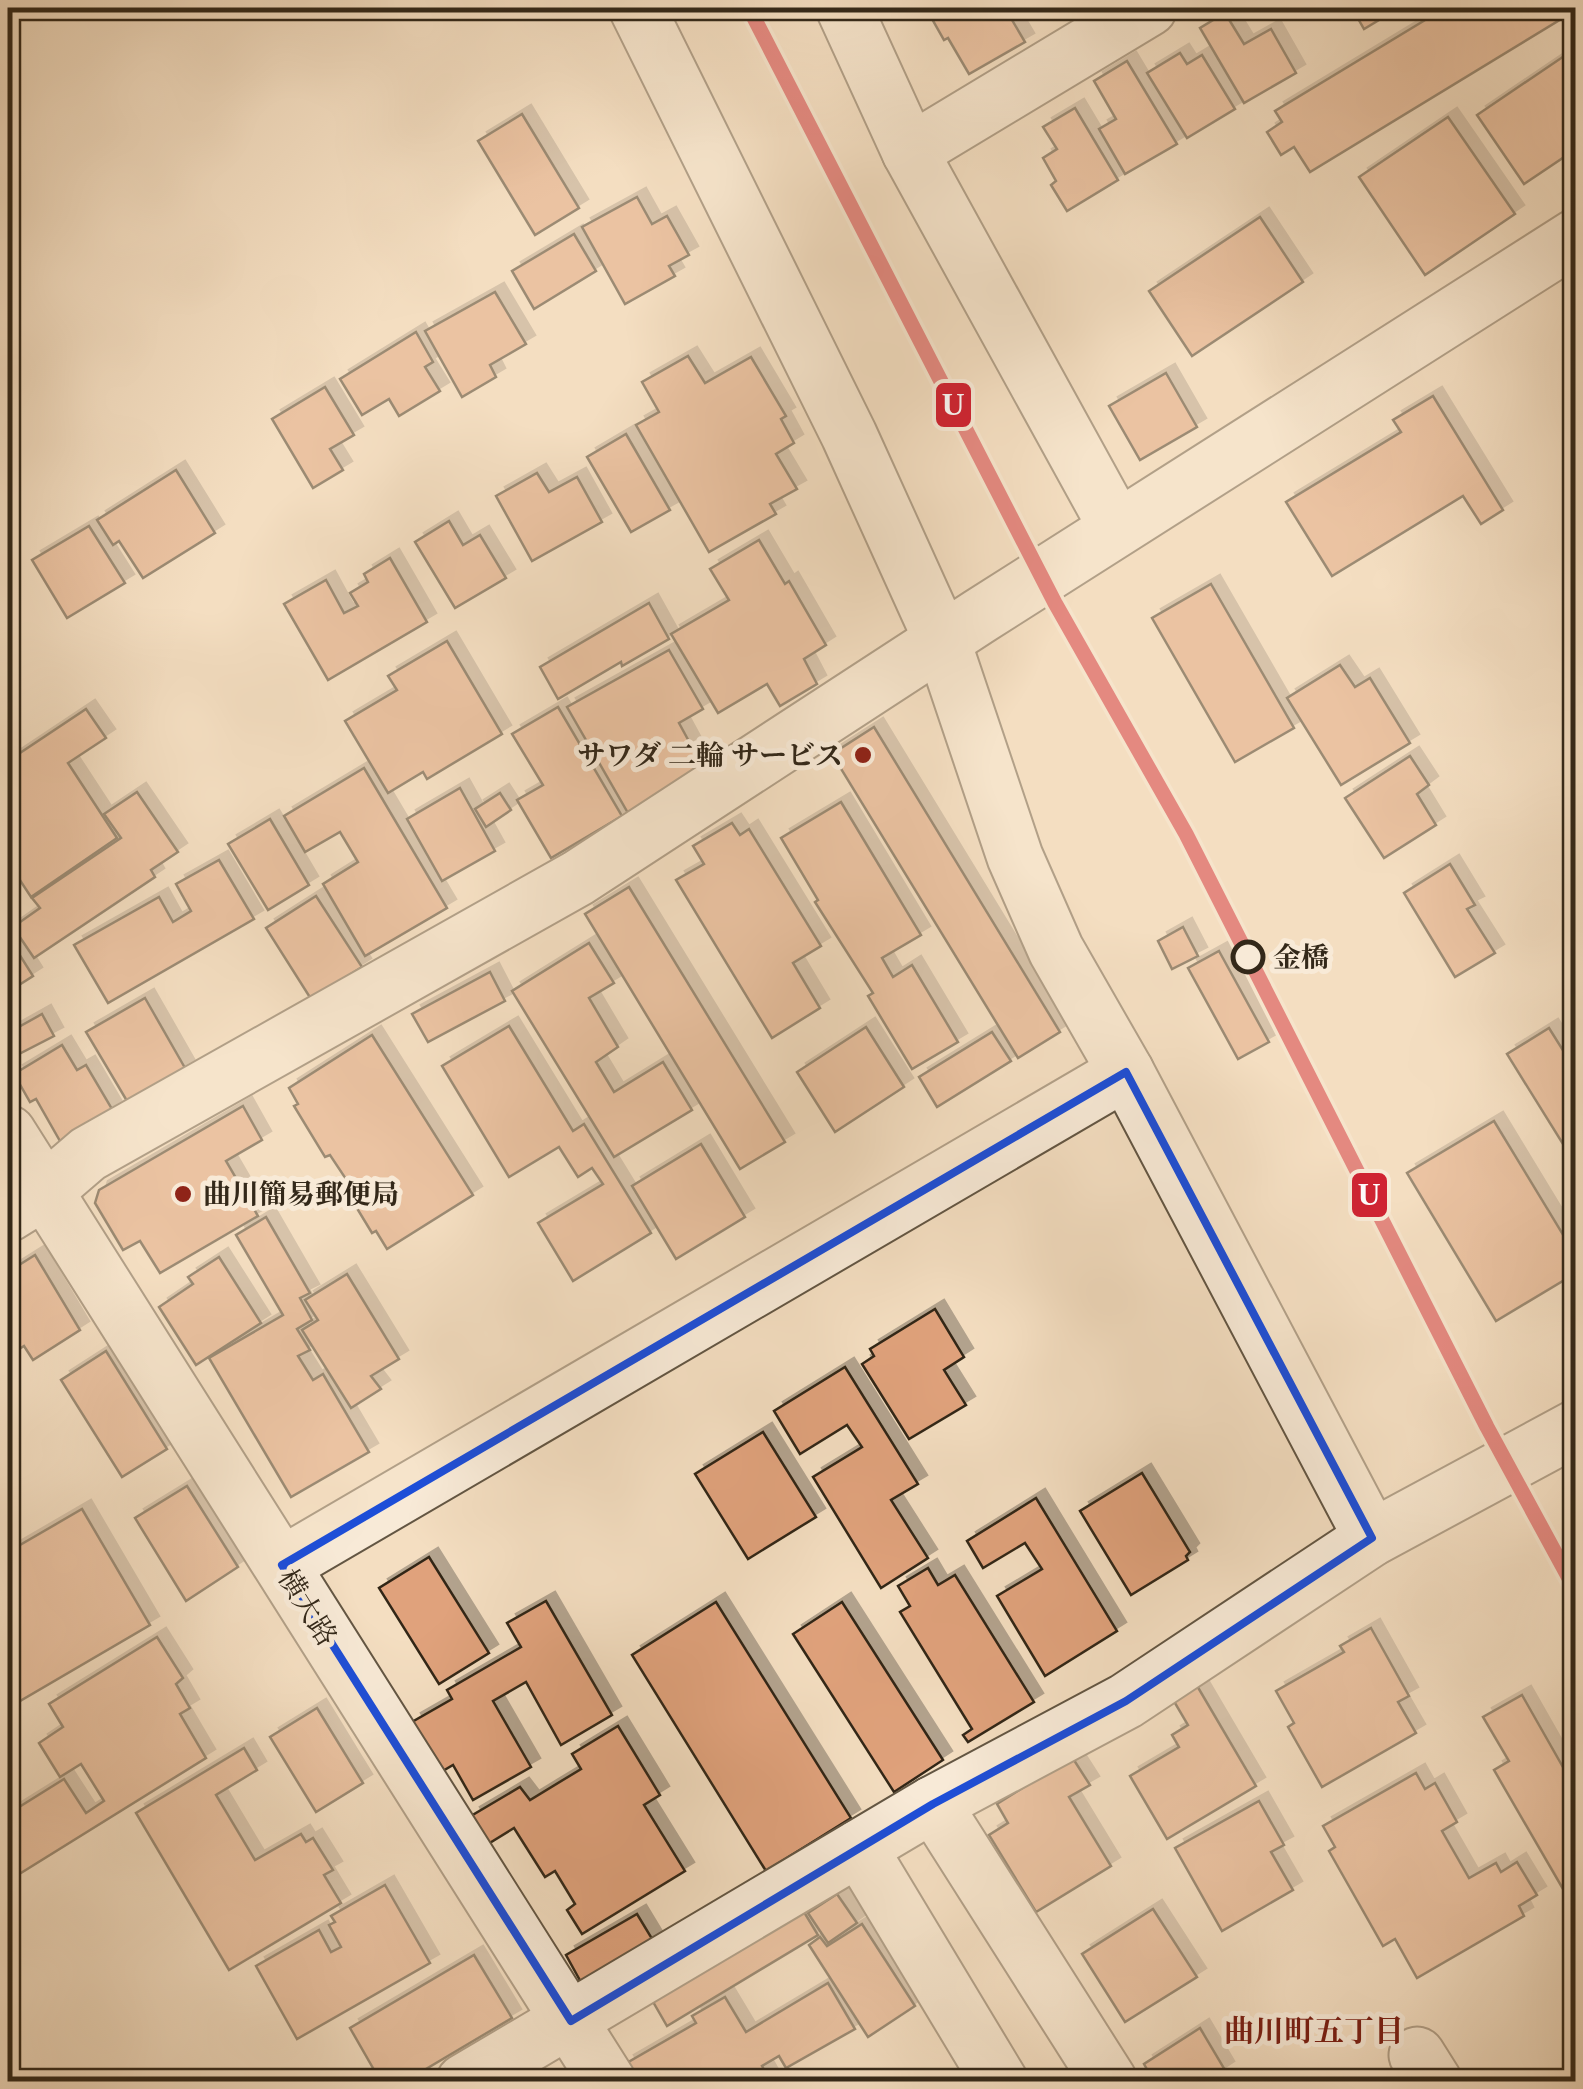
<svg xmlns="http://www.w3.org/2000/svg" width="1583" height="2089" viewBox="0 0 1583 2089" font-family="'Libre Caslon Text','Noto Serif JP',serif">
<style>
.building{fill:#e0a27c;stroke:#332819;stroke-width:2.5;filter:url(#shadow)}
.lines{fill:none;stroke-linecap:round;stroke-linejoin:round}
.minor-casing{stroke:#635643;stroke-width:59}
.minor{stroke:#f8ead7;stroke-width:55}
.rail-1-casing{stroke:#f8ead7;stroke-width:22}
.rail-1{stroke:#d02332;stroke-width:15}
.marked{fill:none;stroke:#1d4ed8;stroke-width:8;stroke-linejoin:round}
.poi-dot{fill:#8f2418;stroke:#f8ead7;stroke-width:4}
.stop-dot{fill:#f8ead7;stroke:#332819;stroke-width:5}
.labels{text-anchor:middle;stroke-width:10;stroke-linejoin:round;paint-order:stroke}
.poi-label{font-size:28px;font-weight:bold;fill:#332819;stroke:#f8ead7;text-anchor:end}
.stop-label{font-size:28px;font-weight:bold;fill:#332819;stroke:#f8ead7;text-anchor:start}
.street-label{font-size:28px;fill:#332819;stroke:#f8ead7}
.neighbourhood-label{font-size:30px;font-weight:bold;fill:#7a1f14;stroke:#f8ead7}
.line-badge{stroke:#f8ead7;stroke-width:4}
.badge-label{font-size:28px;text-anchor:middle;font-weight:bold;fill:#fff}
</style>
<defs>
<filter id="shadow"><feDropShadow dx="9" dy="-9" stdDeviation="0" flood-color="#0004"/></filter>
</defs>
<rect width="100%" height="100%" fill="#f4dec1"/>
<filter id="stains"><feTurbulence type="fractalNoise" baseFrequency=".002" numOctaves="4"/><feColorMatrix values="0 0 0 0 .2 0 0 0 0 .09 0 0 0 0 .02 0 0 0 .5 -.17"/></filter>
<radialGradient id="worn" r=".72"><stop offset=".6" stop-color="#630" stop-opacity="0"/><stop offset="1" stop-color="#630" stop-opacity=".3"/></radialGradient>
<g class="building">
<polygon points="934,8 1005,8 1025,42 969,74 948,38 944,40 931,17 938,14"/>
<polygon points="1352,8 1399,8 1364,29"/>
<polygon points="1445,8 1576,8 1576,10 1310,172 1294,147 1281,155 1267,132 1282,122 1275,111"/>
<polygon points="1225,13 1244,44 1271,29 1296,73 1244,103 1200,28"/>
<polygon points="1576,48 1576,149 1524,184 1477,115"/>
<polygon points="1180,53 1187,64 1202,55 1235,109 1187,138 1147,73"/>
<polygon points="1127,61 1177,144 1125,174 1099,129 1116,119 1094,81"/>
<polygon points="1075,108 1118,180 1067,211 1051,185 1056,181 1043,158 1057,149 1043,127"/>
<polygon points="522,114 579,208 535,235 478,141"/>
<polygon points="1448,117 1515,214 1425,275 1359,177"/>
<polygon points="637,197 652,224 667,216 689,255 669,266 675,276 625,304 582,227"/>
<polygon points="1260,217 1303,282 1192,356 1149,291"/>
<polygon points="574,234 596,271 534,309 512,271"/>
<polygon points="495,292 526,344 490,365 496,377 462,397 425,331"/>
<polygon points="416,332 433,362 425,367 440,391 399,416 389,399 362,415 340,379"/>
<polygon points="688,356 705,383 751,357 786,416 781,419 794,443 776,454 797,489 770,504 776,514 709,552 636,425 659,412 642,382"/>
<polygon points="1166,373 1197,427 1140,460 1109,406"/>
<polygon points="325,387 354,435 330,449 343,470 313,488 272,419"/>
<polygon points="1433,396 1503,510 1481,524 1463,496 1332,576 1286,502 1401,432 1393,420"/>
<polygon points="626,434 670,510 631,532 587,457"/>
<polygon points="176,470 215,533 143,578 119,541 113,545 97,520"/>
<polygon points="537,473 549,492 577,477 602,522 532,561 496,496"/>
<polygon points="449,521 463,545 480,535 506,578 455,608 415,542"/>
<polygon points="89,526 125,583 67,618 32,560"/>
<polygon points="759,540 785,584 789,581 826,645 804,659 817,684 780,706 767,684 718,713 671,634 729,600 710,569"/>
<polygon points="390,558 427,622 328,680 284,604 326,580 344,613 358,606 350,593 368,582 364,574"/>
<polygon points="1211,584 1294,728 1235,762 1152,618"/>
<polygon points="649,603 669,639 622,666 621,662 558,699 540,667"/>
<polygon points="447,641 502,734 427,779 423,772 388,793 345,721 397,690 388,676"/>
<polygon points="669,650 703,709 679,723 704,769 628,813 567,707"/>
<polygon points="1340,665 1355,687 1370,678 1410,743 1341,785 1287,698"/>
<polygon points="558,707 622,816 551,858 517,800 543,785 512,734"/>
<polygon points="86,709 106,738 68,763 117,838 31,897 14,871 8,876 8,761"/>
<polygon points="874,727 1060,1032 1018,1058 832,754"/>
<polygon points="1410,756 1429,785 1417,794 1436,825 1384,858 1345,798"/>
<polygon points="364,768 447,908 365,956 323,884 358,862 340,832 305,852 284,816"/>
<polygon points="460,788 495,851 442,881 407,819"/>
<polygon points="137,792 178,852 151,870 155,877 34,958 13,927 40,908 32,898 121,838 104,814"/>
<polygon points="500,793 511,810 486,827 475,809"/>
<polygon points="841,802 921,935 882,958 893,977 912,965 958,1042 912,1069 868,996 873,993 815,902 818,900 781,838"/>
<polygon points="270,819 309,885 268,910 228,844"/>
<polygon points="732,823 740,835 749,829 821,946 793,963 820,1008 772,1038 676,880 704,864 693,846"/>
<polygon points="219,860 254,919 108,1003 74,945 159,897 173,922 191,911 176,884"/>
<polygon points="1450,864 1475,905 1467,909 1495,953 1455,977 1404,893"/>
<polygon points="629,887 785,1142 740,1169 585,914"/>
<polygon points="316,896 362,967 311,999 266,928"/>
<polygon points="1183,927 1198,956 1172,969 1158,941"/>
<polygon points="9,938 33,976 8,992 8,939"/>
<polygon points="589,943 614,983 589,998 618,1047 596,1062 614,1092 663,1062 692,1110 614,1157 512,991"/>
<polygon points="1219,951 1269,1042 1238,1059 1188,968"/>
<polygon points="490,972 505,1001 428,1042 412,1014"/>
<polygon points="145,998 185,1068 127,1101 86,1032"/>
<polygon points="42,1014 54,1036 15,1056 8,1042 8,1033"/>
<polygon points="509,1026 573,1131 584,1124 651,1233 573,1281 538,1223 603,1184 592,1168 578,1177 559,1147 509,1177 442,1066"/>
<polygon points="866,1027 904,1087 835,1132 797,1072"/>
<polygon points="1549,1028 1576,1071 1576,1136 1563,1144 1507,1054"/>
<polygon points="992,1032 1011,1061 937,1107 919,1077"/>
<polygon points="372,1035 473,1195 387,1249 376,1231 372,1233 341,1182 346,1179 330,1155 325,1157 294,1106 298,1104 289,1088"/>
<polygon points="62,1045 77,1070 86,1065 112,1109 60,1141 36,1099 30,1102 14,1074"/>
<polygon points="243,1106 262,1140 226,1161 258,1216 160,1273 140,1241 123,1250 95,1203 99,1190"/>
<polygon points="1494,1121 1576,1256 1576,1273 1496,1321 1407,1173"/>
<polygon points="701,1144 745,1217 676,1259 632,1186"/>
<polygon points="266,1217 310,1293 300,1298 312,1320 297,1329 310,1350 298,1356 313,1380 323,1374 369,1452 291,1497 209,1358 283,1315 236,1235"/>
<polygon points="35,1255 80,1330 33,1360 24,1346 8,1356 8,1272"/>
<polygon points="219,1257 261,1323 196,1365 159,1307 193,1284 188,1277"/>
<polygon points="347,1274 399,1359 371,1376 381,1389 351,1408 302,1330 318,1320 305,1300"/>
<polygon points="935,1309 964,1357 944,1370 966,1405 909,1439 862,1364 874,1356 870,1349"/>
<polygon points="106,1351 167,1449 122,1477 61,1380"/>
<polygon points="845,1367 918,1484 891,1500 928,1558 881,1588 813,1477 862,1447 847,1425 800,1454 774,1411"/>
<polygon points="763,1432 816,1517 748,1559 695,1474"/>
<polygon points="1142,1473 1190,1552 1186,1556 1188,1560 1131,1595 1080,1511"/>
<polygon points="187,1486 238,1567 186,1601 135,1518"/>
<polygon points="1036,1498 1117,1631 1045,1676 997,1596 1042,1569 1025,1543 983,1568 967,1541"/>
<polygon points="82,1509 150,1625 8,1708 8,1552"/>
<polygon points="429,1557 489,1653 439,1684 379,1588"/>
<polygon points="928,1568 938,1585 955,1575 1034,1702 968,1742 963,1735 972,1729 900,1612 910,1606 898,1586"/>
<polygon points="546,1601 612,1715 561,1745 526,1682 493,1701 531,1767 473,1800 453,1765 441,1772 412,1722 452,1699 447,1690 521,1647 507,1623"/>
<polygon points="716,1602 851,1818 766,1871 632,1655"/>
<polygon points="842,1602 943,1760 894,1792 793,1634"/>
<polygon points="1371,1628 1409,1696 1398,1702 1416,1733 1322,1787 1288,1727 1294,1723 1276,1691 1344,1652 1340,1646"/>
<polygon points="157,1637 183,1678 176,1684 190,1708 180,1714 206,1758 8,1881 8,1814 64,1779 86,1813 104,1801 81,1764 60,1777 39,1743 63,1727 49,1704"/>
<polygon points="1196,1684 1256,1786 1167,1839 1130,1776 1179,1747 1172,1735 1188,1725 1172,1698"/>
<polygon points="1522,1695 1576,1790 1576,1882 1563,1889 1494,1770 1509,1761 1483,1717"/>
<polygon points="317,1708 363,1783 316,1812 270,1737"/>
<polygon points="618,1726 660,1795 644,1805 685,1871 582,1934 567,1910 575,1904 555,1871 545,1877 514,1828 488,1844 471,1816 520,1787 530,1800 581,1769 572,1754"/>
<polygon points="244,1748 257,1770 216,1795 255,1860 301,1834 306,1842 313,1838 333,1870 324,1875 341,1903 229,1970 136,1813"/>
<polygon points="1072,1757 1090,1785 1069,1797 1111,1866 1036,1912 989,1835 1008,1823 997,1804"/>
<polygon points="1416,1773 1425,1789 1435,1783 1457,1822 1442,1831 1469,1878 1496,1863 1501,1872 1517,1862 1537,1895 1519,1906 1524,1916 1417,1978 1395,1939 1383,1946 1329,1851 1335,1847 1323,1826"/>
<polygon points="1259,1801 1284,1845 1271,1852 1293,1890 1222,1931 1175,1848"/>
<polygon points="385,1885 430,1963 297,2039 256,1966 319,1930 331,1952 341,1947 329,1925 335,1922 331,1916"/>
<polygon points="837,1894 857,1923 828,1943 808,1913"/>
<polygon points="1153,1909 1197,1977 1125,2022 1082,1954"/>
<polygon points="804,1912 818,1935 667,2026 652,2000"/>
<polygon points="637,1914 654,1942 582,1984 566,1955"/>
<polygon points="862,1924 915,2006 868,2037 809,1945 820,1937 827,1946"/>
<polygon points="474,1955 512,2018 404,2082 381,2082 350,2028"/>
<polygon points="828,1983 855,2029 786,2068 779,2056 762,2066 771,2082 636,2082 625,2064 696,2023 692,2016 725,1997 746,2032"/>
<polygon points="1200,2028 1225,2070 1207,2082 1154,2082 1144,2064"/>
</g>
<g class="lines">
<g class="minor-casing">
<g id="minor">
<polyline points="637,8 849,435 942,640 1015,857 1056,950 1126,1072 1372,1538"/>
<polyline points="844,8 910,152 1117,528"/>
<polyline points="910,152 1149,8"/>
<polyline points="8,1133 608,2082"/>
<polyline points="8,1214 45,1191 88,1154 578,878 980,616 1576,237"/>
<polyline points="282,1565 1126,1072"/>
<polyline points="933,1804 1109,2081"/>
<polyline points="859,1848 1000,2082"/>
<polyline points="1417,2055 1434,2082"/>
<polyline points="464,2082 933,1804 1126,1701 1372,1538 1576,1428"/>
</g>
</g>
<use href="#minor" class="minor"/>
<g class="rail-1-casing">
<polyline id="rail-1" points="749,8 1055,603 1186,834 1487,1427 1576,1591"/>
</g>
<use href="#rail-1" class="rail-1"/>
</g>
<path d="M0 0H1583V2089H0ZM1126,1072L1372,1538L1126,1701L933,1804L571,2021L282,1565Z" fill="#f4dec1" fill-opacity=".55" fill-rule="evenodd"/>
<path class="marked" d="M1126,1072L1372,1538L1126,1701L933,1804L571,2021L282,1565Z"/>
<g class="poi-dot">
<circle cx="863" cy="755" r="10"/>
<circle cx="183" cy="1194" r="10"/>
</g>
<circle class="stop-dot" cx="1248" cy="957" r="15"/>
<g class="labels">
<g class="poi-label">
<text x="843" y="765">サワダ 二輪 サービス</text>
<text x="203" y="1204" text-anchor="start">曲川簡易郵便局</text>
</g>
<g class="stop-label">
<text x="1273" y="967">金橋</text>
</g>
<g class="street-label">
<text transform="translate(308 1607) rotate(58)" y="10">横大路</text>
</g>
<g class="neighbourhood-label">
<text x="1314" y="2041">曲川町五丁目</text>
</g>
</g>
<g class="line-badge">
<rect x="934" y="381" width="39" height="48" rx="10" fill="#d02332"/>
<rect x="1350" y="1171" width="39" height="48" rx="10" fill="#d02332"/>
</g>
<g class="badge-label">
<text x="953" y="415">U</text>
<text x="1369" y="1205">U</text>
</g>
<rect width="1583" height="2089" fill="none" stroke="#f4dec1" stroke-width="40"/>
<rect x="10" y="10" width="1563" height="2069" fill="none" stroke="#332819" stroke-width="5"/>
<rect x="20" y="20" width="1543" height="2049" fill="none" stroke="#332819" stroke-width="2.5"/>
<rect width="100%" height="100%" filter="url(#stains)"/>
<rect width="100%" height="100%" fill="url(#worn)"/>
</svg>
